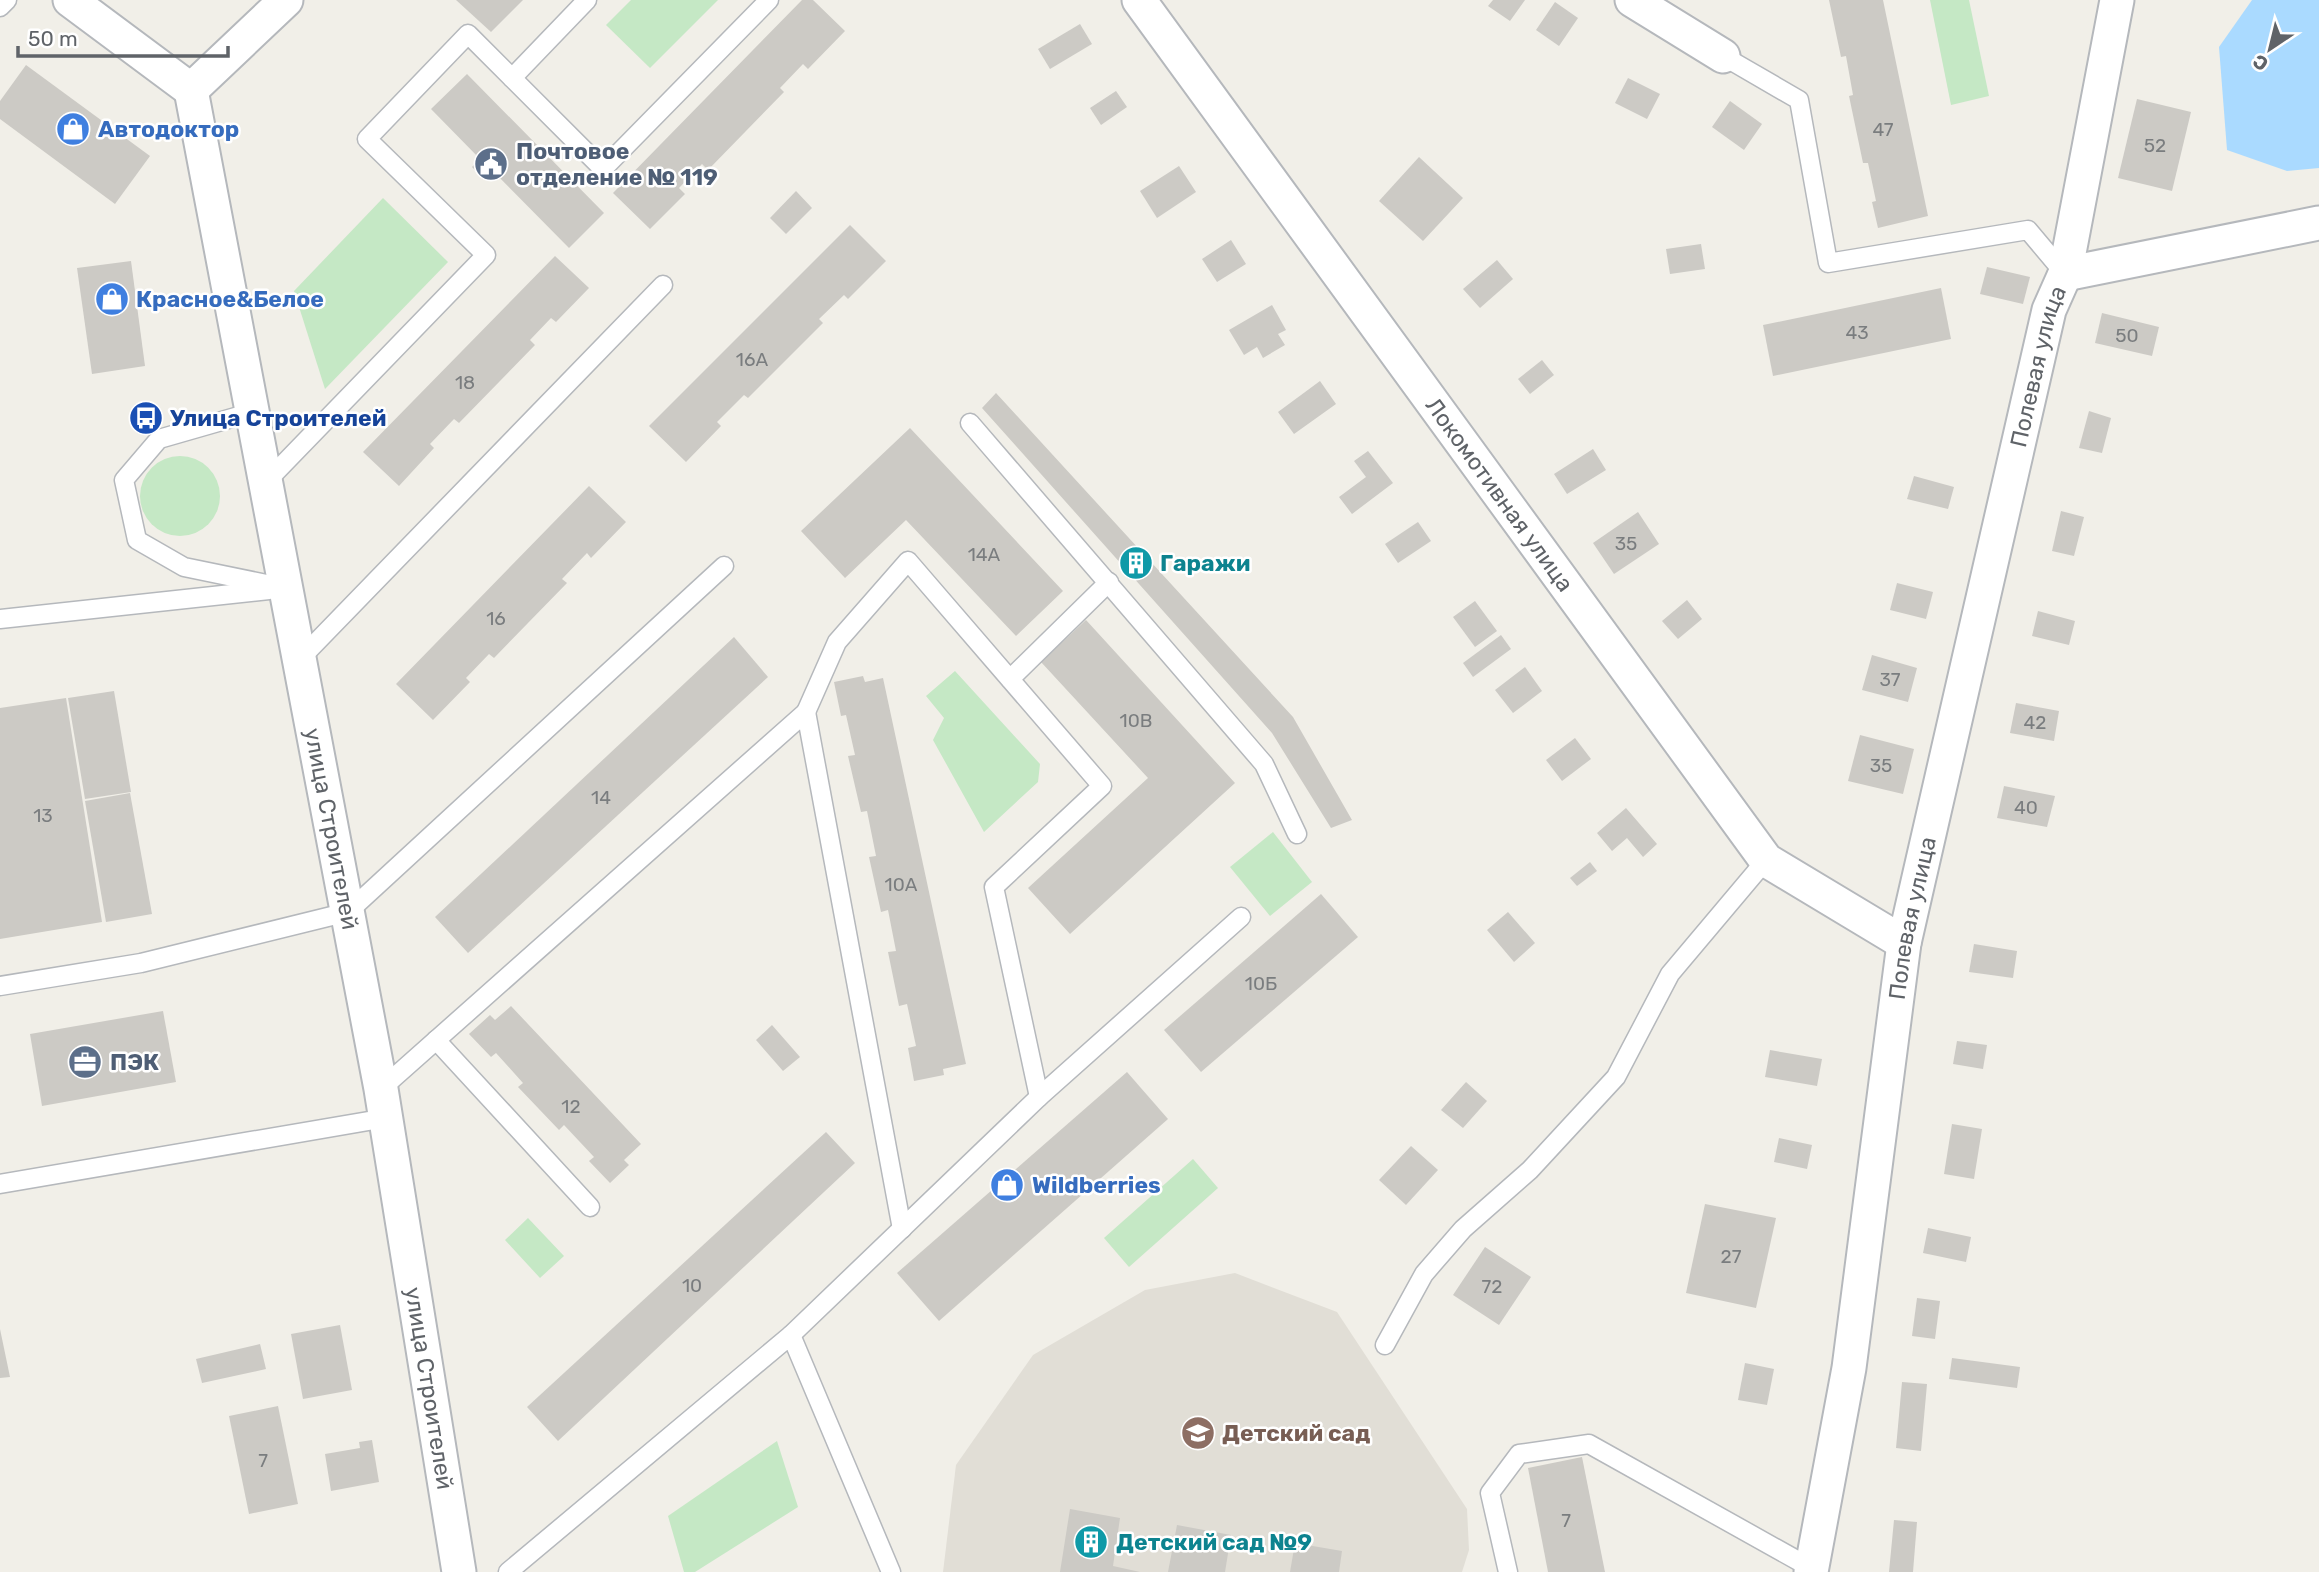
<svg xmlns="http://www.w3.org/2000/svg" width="2319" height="1572" viewBox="0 0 2319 1572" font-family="Rubik,sans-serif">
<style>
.education{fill:#e1ded6}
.green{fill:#c5e8c5}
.water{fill:#aadaff}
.building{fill:#cccac5}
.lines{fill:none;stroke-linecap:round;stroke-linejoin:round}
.lane-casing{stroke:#b5b8bc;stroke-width:21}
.street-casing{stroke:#b5b8bc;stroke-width:37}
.lane{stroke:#fff;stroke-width:18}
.street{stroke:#fff;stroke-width:33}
.labels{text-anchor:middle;stroke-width:5;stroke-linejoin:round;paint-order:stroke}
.number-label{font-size:19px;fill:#7a7d7f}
.shop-label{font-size:23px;font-weight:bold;fill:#366cbe;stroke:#fff;text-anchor:start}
.service-label{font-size:23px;font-weight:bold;fill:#4e5e75;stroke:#fff;text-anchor:start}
.street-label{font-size:23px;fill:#5f6368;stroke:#fff}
.transit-label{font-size:23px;font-weight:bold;fill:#164399;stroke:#fff;text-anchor:start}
.culture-label{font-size:23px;font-weight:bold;fill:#0d838f;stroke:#fff;text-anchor:start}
.education-label{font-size:23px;font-weight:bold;fill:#785e54;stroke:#fff;text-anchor:start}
</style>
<rect width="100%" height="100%" fill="#f1efe8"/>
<polygon class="education" points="1235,1273 1337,1312 1467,1509 1469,1550 1462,1572 943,1572 956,1465 1033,1355 1145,1290"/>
<g class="green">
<polygon points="631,0 718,0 650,68 606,25"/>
<polygon points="1930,0 1969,0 1989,96 1951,105"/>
<polygon points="383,198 448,262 325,389 294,291"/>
<circle cx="180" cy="496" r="40"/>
<polygon points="955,671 1040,764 1038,782 984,832 933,740 944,718 926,696"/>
<polygon points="1273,832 1312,882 1270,916 1230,867"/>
<polygon points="1193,1159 1218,1188 1129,1267 1104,1238"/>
<polygon points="528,1218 564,1256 540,1278 505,1240"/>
<polygon points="777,1441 798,1507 695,1572 684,1572 668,1516"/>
</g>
<polygon class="water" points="2252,0 2319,0 2319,168 2287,171 2227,150 2219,47"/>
<g class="building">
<polygon points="456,0 523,0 491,32"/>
<polygon points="802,0 813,0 845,31 808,69 803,64 780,88 784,92 708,170 702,164 679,188 685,194 650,229 613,193"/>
<polygon points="1493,0 1525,0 1510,21 1488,6"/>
<polygon points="1829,0 1883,0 1928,216 1878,228 1872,202 1876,201 1868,163 1863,163 1849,96 1853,95 1846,56 1841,57"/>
<polygon points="1555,2 1578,18 1559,46 1536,30"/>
<polygon points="1080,24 1092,44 1050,69 1038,49"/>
<polygon points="26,65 150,156 115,204 0,119 0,101"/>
<polygon points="467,74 604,213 569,248 489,167 480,175 472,167 480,159 431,109"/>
<polygon points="1628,78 1660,94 1647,119 1615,103"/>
<polygon points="1116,91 1127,107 1101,125 1090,108"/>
<polygon points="2137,99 2191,112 2172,191 2118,178"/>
<polygon points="1730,101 1762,124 1744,150 1712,127"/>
<polygon points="1419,157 1463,198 1423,241 1379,201"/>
<polygon points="1179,166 1196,192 1157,218 1140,191"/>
<polygon points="796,191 812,208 786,234 770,218"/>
<polygon points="850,225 886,261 848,299 844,295 819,319 823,323 748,398 744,395 717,422 721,426 686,462 649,426"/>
<polygon points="1231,240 1246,264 1217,282 1202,259"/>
<polygon points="1701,244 1705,269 1670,274 1666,249"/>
<polygon points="555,256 589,288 556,322 551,318 530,340 535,345 459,423 454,419 430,444 434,448 399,486 363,452"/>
<polygon points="1497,260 1513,279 1480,308 1463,289"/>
<polygon points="131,261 145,366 92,374 77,268"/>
<polygon points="1987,267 2030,277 2023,304 1980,294"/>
<polygon points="1941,288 1951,339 1773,376 1763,325"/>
<polygon points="1272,305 1286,330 1278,334 1285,345 1263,358 1257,347 1244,355 1229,330"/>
<polygon points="2102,313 2159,327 2152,356 2095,343"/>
<polygon points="1542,360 1554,375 1530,394 1518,379"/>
<polygon points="1320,381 1336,404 1294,434 1278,412"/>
<polygon points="996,393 1293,717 1352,820 1331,828 1272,733 982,408"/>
<polygon points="2089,411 2111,418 2102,453 2079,448"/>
<polygon points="910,428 1063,591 1016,636 906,520 845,578 801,531"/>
<polygon points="1593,449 1606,470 1567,494 1554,474"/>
<polygon points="1368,451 1393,483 1352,514 1339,497 1366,477 1354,461"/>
<polygon points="1914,476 1954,487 1948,509 1907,499"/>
<polygon points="589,486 626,522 591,558 587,553 562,579 567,583 494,658 489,654 466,678 470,682 433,720 396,684"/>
<polygon points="2061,511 2084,517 2074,556 2052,551"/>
<polygon points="1638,512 1659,544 1614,574 1593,543"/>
<polygon points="1418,522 1431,541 1398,563 1385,544"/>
<polygon points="1897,583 1933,592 1926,619 1890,610"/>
<polygon points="1687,600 1702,619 1678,639 1662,621"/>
<polygon points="1475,601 1497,631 1475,647 1453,617"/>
<polygon points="2038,611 2075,621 2069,645 2032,636"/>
<polygon points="1086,620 1235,783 1070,934 1028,888 1148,778 1041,662"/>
<polygon points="1501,635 1511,649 1473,677 1463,663"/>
<polygon points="734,637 768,677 468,953 435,917"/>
<polygon points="1872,655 1917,668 1908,702 1862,690"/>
<polygon points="1525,667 1542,691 1513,713 1495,690"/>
<polygon points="863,676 865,682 883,678 966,1064 943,1069 944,1075 914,1081 908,1048 916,1046 907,1004 899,1006 888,952 896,951 888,910 881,912 869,857 876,856 867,811 861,812 848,756 855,755 846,715 841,716 834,682"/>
<polygon points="114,691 131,792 85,799 68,698"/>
<polygon points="66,698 102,922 0,939 0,708"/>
<polygon points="2016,703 2059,711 2054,741 2010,733"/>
<polygon points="1860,735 1914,749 1903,794 1848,781"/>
<polygon points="1575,738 1591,759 1562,781 1546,760"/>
<polygon points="2004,786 2055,796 2047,827 1997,818"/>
<polygon points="130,793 152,914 106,922 85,801"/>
<polygon points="1626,808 1657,844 1643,857 1627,838 1612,851 1597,833"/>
<polygon points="1590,862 1597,871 1577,886 1570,878"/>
<polygon points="1321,894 1358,937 1201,1072 1164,1030"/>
<polygon points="1508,912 1535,943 1514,962 1487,930"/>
<polygon points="1974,944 2017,951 2013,978 1969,972"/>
<polygon points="511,1006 641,1144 624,1160 629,1165 610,1183 589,1161 594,1157 564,1125 559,1130 518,1087 523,1083 496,1053 491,1057 469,1034 490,1015 495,1020"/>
<polygon points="163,1011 176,1082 42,1106 30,1034"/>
<polygon points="772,1025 800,1057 783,1071 756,1040"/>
<polygon points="1957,1041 1987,1045 1983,1069 1953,1064"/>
<polygon points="1770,1050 1822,1059 1817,1086 1765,1077"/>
<polygon points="1127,1072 1168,1119 939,1321 897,1273"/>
<polygon points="1466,1082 1487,1101 1463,1128 1441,1110"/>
<polygon points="1952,1124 1982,1129 1974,1179 1944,1174"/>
<polygon points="826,1132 855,1163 558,1441 527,1407"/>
<polygon points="1779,1138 1812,1145 1807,1169 1774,1162"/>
<polygon points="1411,1146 1438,1170 1406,1205 1379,1180"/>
<polygon points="1705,1204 1776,1218 1756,1308 1686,1293"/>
<polygon points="1928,1228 1971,1237 1966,1262 1923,1253"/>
<polygon points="1485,1247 1531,1277 1499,1325 1453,1295"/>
<polygon points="1917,1298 1940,1301 1935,1339 1912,1336"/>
<polygon points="340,1325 352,1390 303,1399 291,1334"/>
<polygon points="0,1329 10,1377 0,1378"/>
<polygon points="260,1344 266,1369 202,1383 196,1359"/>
<polygon points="1952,1358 2020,1367 2017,1388 1949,1379"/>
<polygon points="1745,1363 1774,1369 1767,1405 1738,1400"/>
<polygon points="1902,1382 1927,1384 1921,1451 1896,1448"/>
<polygon points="278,1406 298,1504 249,1514 229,1416"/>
<polygon points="372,1440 379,1482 331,1491 325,1454 360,1448 359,1442"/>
<polygon points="1582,1457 1605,1572 1548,1572 1528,1468"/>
<polygon points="1070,1509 1120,1518 1113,1566 1140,1572 1060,1572"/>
<polygon points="1894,1520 1917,1522 1913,1572 1889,1572"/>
<polygon points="1177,1525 1231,1535 1225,1572 1168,1572"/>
<polygon points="1295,1543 1342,1551 1339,1572 1290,1572"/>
</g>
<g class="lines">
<g class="lane-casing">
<g id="lane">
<polyline points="0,7 7,0"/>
<polyline points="1723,56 1799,100 1828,263 2028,230 2065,274"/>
<polyline points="512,78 587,0"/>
<polyline points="253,412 159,439 124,480 137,540 184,567 286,588"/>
<polyline points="970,423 1264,764 1297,834"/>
<polyline points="266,482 486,255 367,139 468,34 603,169 769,0"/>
<polyline points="0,619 269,590"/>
<polyline points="300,659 663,285"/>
<polyline points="1010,679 1109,582"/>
<polyline points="806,712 837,642 908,561 1102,786 994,887 1039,1097"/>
<polyline points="0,986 141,963 348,912 724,566"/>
<polyline points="436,1040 590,1207"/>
<polyline points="381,1089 806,712 902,1229"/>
<polyline points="0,1184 386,1118"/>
<polyline points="791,1335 1039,1097 1241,917"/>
<polyline points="1385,1345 1424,1274 1463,1229 1530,1170 1616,1077 1670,974 1766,860"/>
<polyline points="508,1572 791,1335 891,1572"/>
<polyline points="1508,1572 1490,1493 1519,1454 1589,1444 1811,1568"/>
</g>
</g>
<g class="street-casing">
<g id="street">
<polyline points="70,0 191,90"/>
<path id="s1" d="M1139,0L1766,860L1904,943"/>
<polyline points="1632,0 1723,56"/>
<path id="s2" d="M191,90L381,1089L459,1572"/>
<polyline points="191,90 286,0"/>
<polyline points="2065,274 2319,223"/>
<path id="s3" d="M1811,1572L1849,1368L1904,943L2049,310L2065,274L2117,0"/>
</g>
</g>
<use href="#lane" class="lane"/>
<use href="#street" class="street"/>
</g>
<defs>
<g id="shop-disc" transform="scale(1.75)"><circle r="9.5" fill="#3f7fe0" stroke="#fff"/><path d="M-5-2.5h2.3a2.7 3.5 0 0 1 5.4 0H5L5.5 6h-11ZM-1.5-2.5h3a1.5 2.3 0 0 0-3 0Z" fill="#fff"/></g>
<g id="civic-disc" transform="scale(1.75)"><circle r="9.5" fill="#5c6f8a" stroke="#fff"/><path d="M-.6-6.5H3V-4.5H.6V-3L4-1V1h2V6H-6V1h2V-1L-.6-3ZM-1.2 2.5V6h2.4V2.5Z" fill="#fff"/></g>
<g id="bus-disc" transform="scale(1.75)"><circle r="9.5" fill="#1a4fb4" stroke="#fff"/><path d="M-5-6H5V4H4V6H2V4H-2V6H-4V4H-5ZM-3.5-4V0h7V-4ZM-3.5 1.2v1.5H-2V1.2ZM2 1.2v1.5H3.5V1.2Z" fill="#fff"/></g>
<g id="building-disc" transform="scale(1.75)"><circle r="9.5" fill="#0f9aa8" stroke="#fff"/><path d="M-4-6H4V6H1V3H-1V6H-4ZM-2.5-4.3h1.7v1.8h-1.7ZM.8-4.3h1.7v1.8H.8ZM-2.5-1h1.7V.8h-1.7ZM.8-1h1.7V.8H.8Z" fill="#fff"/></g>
<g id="office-disc" transform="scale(1.75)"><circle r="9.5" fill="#5c6f8a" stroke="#fff"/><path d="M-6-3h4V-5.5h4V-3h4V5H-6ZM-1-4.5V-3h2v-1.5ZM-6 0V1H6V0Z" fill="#fff"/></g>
<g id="school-disc" transform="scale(1.75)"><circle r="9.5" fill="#8d6e63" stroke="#fff"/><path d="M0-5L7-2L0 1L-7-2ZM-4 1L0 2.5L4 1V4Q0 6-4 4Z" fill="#fff"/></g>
</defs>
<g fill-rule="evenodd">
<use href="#shop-disc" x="73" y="129"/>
<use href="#civic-disc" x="491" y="164"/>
<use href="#shop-disc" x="112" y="299"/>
<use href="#bus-disc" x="146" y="418"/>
<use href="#building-disc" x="1136" y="563"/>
<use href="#office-disc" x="85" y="1062"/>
<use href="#shop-disc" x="1007" y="1185"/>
<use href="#school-disc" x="1198" y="1433"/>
<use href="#building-disc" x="1091" y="1542"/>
</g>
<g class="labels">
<g class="number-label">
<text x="1883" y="136">47</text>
<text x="2155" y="152">52</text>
<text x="1857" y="339">43</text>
<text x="2127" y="342">50</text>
<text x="752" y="366">16А</text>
<text x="465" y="389">18</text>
<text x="1626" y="550">35</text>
<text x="984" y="561">14А</text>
<text x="496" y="625">16</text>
<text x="1890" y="686">37</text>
<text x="1136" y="727">10В</text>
<text x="2035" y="729">42</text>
<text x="1881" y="772">35</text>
<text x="601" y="804">14</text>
<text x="2026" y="814">40</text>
<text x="43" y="822">13</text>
<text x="901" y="891">10А</text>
<text x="1261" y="990">10Б</text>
<text x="571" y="1113">12</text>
<text x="1731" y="1263">27</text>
<text x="692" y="1292">10</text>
<text x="1492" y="1293">72</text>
<text x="263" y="1467">7</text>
<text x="1566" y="1527">7</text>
</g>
<g class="shop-label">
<text x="98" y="137">Автодоктор</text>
<text x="136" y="307">Красное&amp;Белое</text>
<text x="1032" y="1193">Wildberries</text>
</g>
<g class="service-label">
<text x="516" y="159">Почтовое<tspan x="516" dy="26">отделение № 119</tspan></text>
<text x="110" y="1070">ПЭК</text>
</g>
<g class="street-label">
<text dy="8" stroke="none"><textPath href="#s3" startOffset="1228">Полевая улица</textPath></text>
<text dy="8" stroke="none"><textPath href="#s1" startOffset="612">Локомотивная улица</textPath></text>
<text dy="8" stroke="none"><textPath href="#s2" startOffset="752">улица Строителей</textPath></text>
<text dy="8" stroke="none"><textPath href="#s3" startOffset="662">Полевая улица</textPath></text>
<text dy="8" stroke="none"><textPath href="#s2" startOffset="1320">улица Строителей</textPath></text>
</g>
<g class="transit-label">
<text x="170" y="426">Улица Строителей</text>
</g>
<g class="culture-label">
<text x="1160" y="571">Гаражи</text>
<text x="1116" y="1550">Детский сад №9</text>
</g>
<g class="education-label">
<text x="1222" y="1441">Детский сад</text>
</g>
</g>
<g transform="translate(2270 49) rotate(215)" stroke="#ffffff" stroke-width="5" paint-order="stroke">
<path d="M0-5L12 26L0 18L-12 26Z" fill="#5f6368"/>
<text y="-10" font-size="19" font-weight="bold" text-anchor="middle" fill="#5f6368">С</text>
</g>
<path d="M18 46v10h210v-10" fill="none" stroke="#5f6368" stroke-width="3.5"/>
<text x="28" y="46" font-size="21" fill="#5f6368" stroke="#ffffff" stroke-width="5" paint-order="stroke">50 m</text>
</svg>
